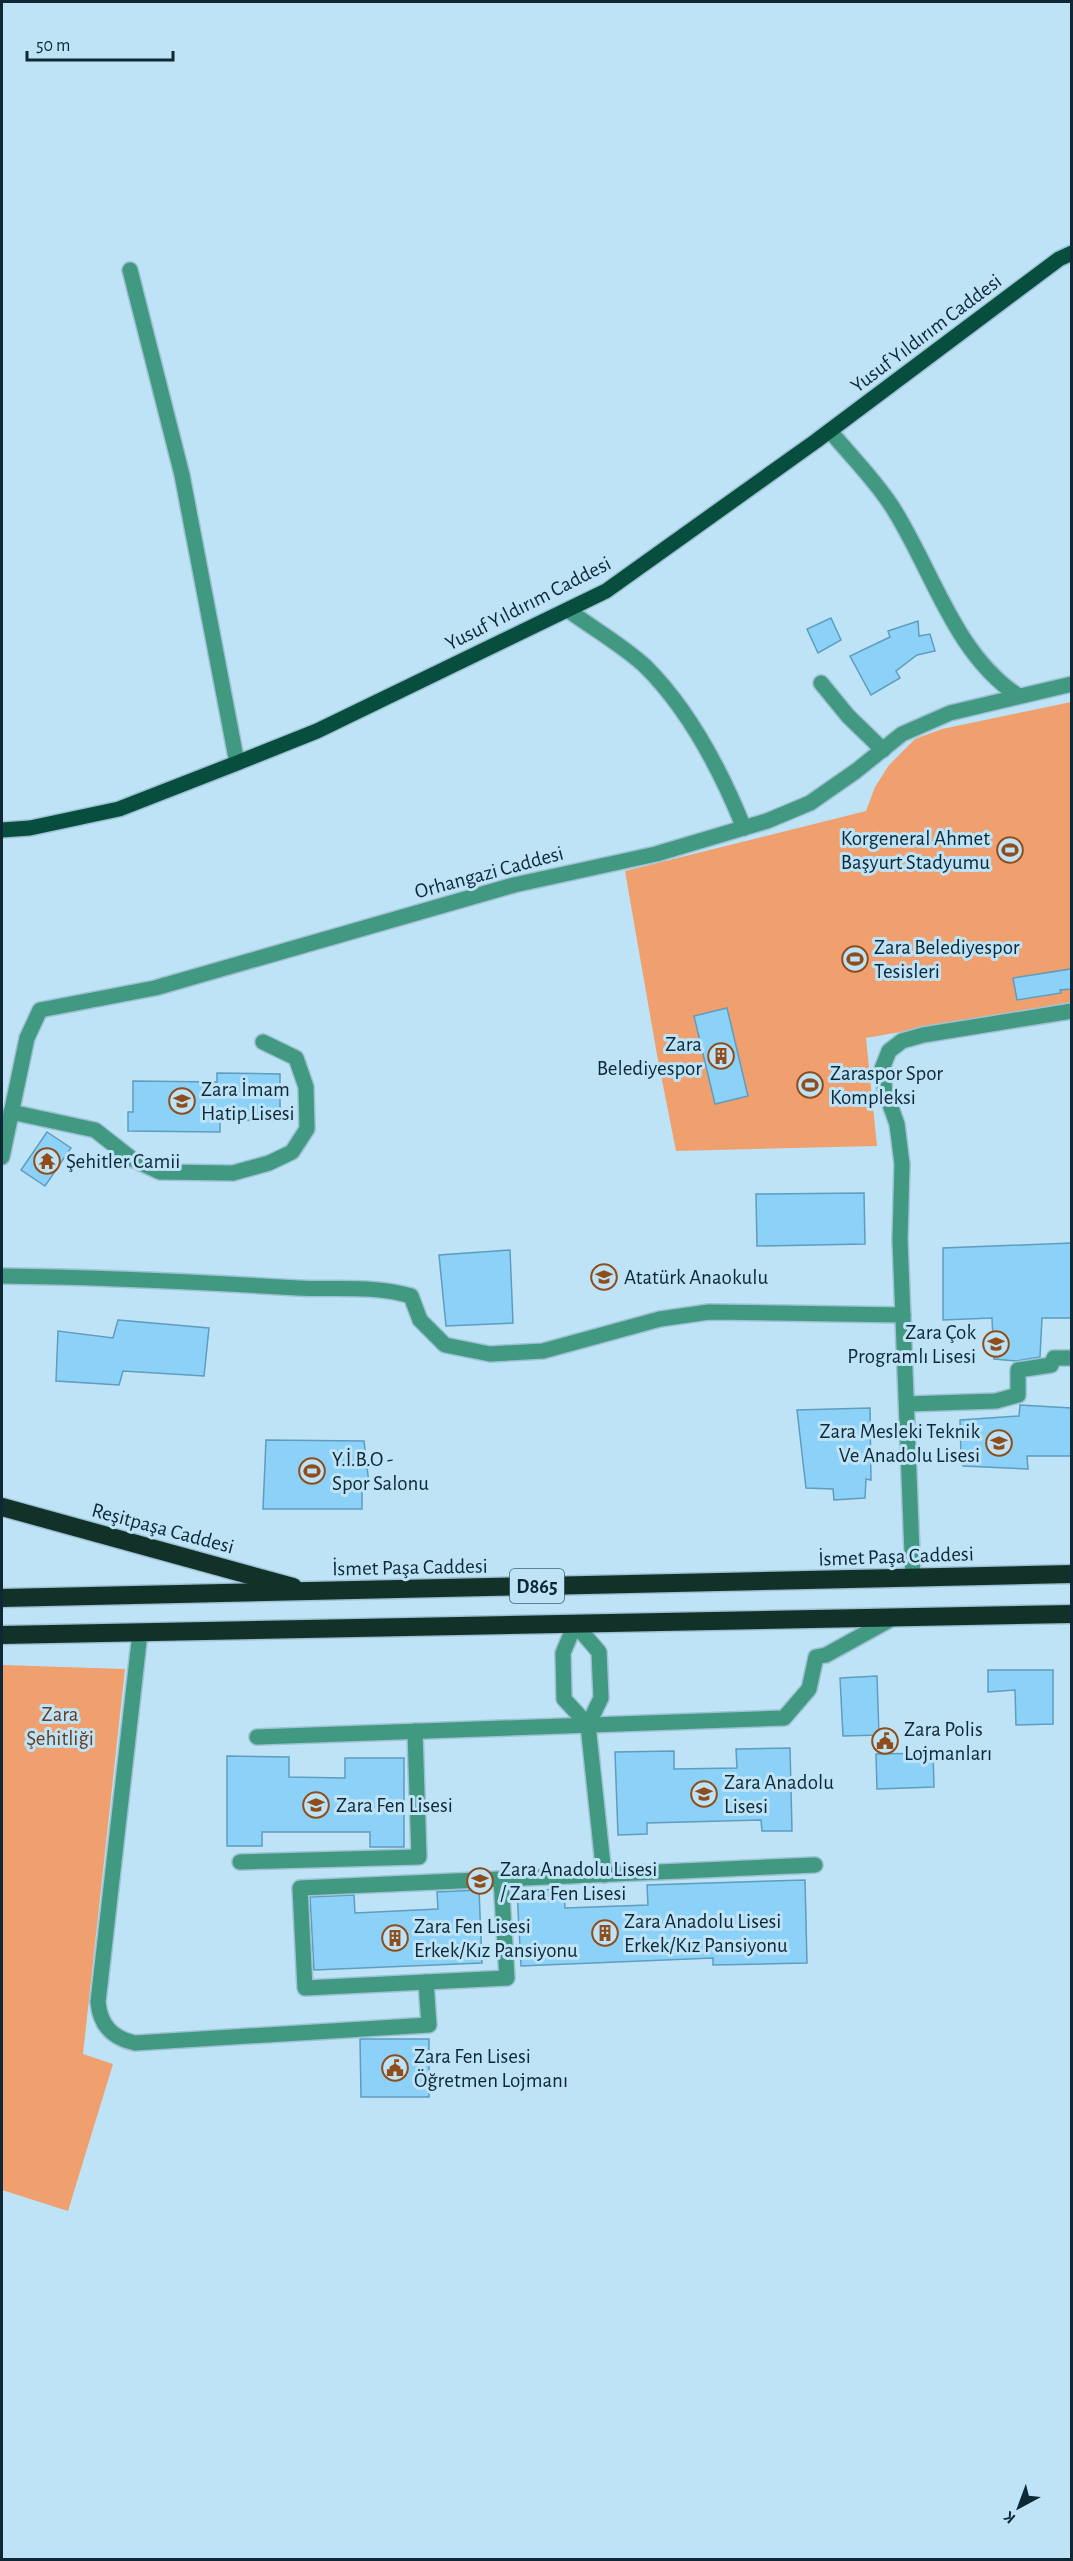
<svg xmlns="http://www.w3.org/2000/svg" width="1073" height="2561" viewBox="0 0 1073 2561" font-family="'Alegreya Sans',sans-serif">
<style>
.green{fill:#efa06e}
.building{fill:#8cd2f8;stroke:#5f9cbd;stroke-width:1.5}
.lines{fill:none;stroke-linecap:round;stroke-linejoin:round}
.minor-casing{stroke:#9ec1d4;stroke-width:18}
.major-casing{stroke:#9ec1d4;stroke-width:18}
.highway-casing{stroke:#9ec1d4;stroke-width:21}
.minor{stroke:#419981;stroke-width:15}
.major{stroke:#074e3f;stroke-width:15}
.highway{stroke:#123229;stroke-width:18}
.labels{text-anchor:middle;stroke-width:6;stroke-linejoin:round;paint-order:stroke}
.shield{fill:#bee3f7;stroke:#43606f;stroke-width:1.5}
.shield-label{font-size:20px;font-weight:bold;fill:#0e2835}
.street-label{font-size:21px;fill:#0e2835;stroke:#bee3f7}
.poi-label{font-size:21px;fill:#0e2835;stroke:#bee3f7;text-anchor:start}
.park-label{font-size:21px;fill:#663d22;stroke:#bee3f7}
</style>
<rect width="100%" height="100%" fill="#bee3f7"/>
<g class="green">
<polygon points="1071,702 1071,1002 866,1038 877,1146 676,1151 657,1055 625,871 866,811 875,787 889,765 915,739 942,729"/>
<polygon points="2,1665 125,1669 83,2054 113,2064 68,2211 2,2190"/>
</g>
<g class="building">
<polygon points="831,618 841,640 818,653 807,629"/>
<polygon points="918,621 919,636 930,634 935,651 917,655 896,671 900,678 871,695 850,656 890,637 888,631"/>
<polygon points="1071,969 1071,989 1060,990 1061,993 1017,1000 1013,978"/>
<polygon points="727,1008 748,1096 715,1104 694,1016"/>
<polygon points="217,1073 280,1074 280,1121 220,1120 220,1132 128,1131 128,1112 133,1112 133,1081 217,1082"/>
<polygon points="47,1132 71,1148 45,1186 21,1170"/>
<polygon points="864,1193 865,1244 757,1246 756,1194"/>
<polygon points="1071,1243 1071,1318 1042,1318 1040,1357 1016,1361 994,1359 992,1318 943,1320 943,1248"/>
<polygon points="510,1250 513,1323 446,1326 439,1255"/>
<polygon points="118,1320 209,1328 204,1376 123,1371 119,1385 56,1381 58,1331 113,1338"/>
<polygon points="1020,1405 1071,1408 1071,1456 1027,1456 1028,1469 963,1466 961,1457 960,1420 1019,1416"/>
<polygon points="870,1408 871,1480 866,1479 865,1498 834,1500 833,1489 806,1488 797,1410"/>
<polygon points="266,1440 364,1441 369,1484 362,1484 362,1509 263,1509"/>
<polygon points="988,1670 1053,1670 1053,1724 1016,1725 1015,1690 988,1692"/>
<polygon points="877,1676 879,1735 843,1736 840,1678"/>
<polygon points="790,1748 792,1831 762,1831 761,1820 647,1823 647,1834 618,1835 615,1752 674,1751 674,1769 737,1768 736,1749"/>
<polygon points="933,1753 934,1787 877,1789 876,1754"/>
<polygon points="227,1756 289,1757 289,1777 345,1778 345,1758 404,1758 404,1847 370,1847 370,1832 262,1832 262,1846 227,1846"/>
<polygon points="805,1880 807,1963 713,1965 713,1958 521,1966 517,1891 564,1889 565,1908 648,1905 647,1885"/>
<polygon points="479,1890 482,1963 314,1970 310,1897 354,1895 355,1913 438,1909 437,1892"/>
<polygon points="360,2039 429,2039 429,2097 361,2097"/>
</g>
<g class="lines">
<g class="minor-casing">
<g id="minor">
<polyline points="130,270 182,475 237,763"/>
<path d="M830,431C850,455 874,479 891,505C932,568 953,652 1017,695"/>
<path d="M568,610C592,628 624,646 646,667C690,711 721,771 744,828"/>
<polyline points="821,683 848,716 883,750"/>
<polyline points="11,1112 95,1130 132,1159 160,1172 233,1173 269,1163 292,1152 307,1129 306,1087 296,1058 263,1042"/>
<polyline points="2,1157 27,1038 40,1010 155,988 514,885 656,854 767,821 810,803 856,771 902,734 950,713 1072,684"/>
<path d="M2,1276C100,1277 199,1282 298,1288C335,1290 374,1285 411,1296L420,1320L445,1345L490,1354L543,1351L660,1319L709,1312L903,1315"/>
<polyline points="907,1404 996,1401 1018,1395 1018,1370 1051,1365 1054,1358 1072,1358"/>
<polyline points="913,1579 900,1240 902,1164 897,1124 885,1091 882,1069 889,1051 902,1041 923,1035 1072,1011"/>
<polygon points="575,1624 599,1652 601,1698 588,1725 564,1699 563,1653"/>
<path d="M140,1633L98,2002C100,2025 112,2038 135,2043L429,2025L426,1982"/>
<polyline points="588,1725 604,1875"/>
<polyline points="257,1737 784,1718 809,1689 816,1657 826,1655 895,1617"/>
<polyline points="240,1862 419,1857 415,1731"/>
<path d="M501,1879L507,1978L305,1988L300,1888C471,1880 643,1873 815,1865"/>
</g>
</g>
<g class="major-casing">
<polyline id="major" points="2,830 30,828 119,809 237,763 317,731 606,591 816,441 1059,259 1072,253"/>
</g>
<g class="highway-casing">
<g id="highway">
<polyline points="2,1507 293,1587"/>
<polyline points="2,1598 1072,1574"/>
<polyline points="2,1635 1072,1614"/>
</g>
</g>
<use href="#minor" class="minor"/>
<use href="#major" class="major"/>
<use href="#highway" class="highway"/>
</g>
<defs>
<g id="stadium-ring" transform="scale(1.35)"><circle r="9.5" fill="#bee3f7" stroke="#8f4d1c" stroke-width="1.5"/><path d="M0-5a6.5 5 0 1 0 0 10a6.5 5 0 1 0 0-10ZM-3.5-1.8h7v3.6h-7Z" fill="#8f4d1c"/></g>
<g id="building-ring" transform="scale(1.35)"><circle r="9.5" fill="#bee3f7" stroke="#8f4d1c" stroke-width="1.5"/><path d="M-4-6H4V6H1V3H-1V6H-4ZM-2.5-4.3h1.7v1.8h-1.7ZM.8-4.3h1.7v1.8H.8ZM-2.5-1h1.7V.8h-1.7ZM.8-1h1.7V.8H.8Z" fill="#8f4d1c"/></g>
<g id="school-ring" transform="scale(1.35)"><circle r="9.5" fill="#bee3f7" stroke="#8f4d1c" stroke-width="1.5"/><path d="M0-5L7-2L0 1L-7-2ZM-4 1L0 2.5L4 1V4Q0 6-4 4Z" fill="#8f4d1c"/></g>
<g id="temple-ring" transform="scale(1.35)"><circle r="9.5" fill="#bee3f7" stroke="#8f4d1c" stroke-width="1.5"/><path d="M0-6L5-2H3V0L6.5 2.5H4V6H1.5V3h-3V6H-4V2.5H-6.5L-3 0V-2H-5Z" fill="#8f4d1c"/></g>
<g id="civic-ring" transform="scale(1.35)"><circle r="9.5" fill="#bee3f7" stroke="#8f4d1c" stroke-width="1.5"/><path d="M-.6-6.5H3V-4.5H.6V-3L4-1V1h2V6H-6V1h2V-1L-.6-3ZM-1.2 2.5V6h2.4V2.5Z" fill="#8f4d1c"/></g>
</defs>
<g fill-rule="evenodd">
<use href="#stadium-ring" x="1010" y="850"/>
<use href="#stadium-ring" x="855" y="959"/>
<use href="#building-ring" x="721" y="1056"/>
<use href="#stadium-ring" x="810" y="1085"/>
<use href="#school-ring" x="182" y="1101"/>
<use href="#temple-ring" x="47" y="1161"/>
<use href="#school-ring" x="604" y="1277"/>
<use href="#school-ring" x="996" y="1344"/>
<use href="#school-ring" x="999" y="1443"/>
<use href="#stadium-ring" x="312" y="1471"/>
<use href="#civic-ring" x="885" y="1741"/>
<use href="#school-ring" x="704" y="1794"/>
<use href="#school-ring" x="316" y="1805"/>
<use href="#school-ring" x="480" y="1881"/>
<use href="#building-ring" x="605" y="1933"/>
<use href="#building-ring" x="395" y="1938"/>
<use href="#civic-ring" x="395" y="2068"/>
</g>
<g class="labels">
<rect class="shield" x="510" y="1569" width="54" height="34" rx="4.5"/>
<g class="shield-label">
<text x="537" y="1593">D865</text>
</g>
<g class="street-label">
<text transform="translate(926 333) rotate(-37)" y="7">Yusuf Yıldırım Caddesi</text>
<text transform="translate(528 603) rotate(-27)" y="7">Yusuf Yıldırım Caddesi</text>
<text transform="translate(489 872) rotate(-15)" y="7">Orhangazi Caddesi</text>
<text transform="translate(163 1528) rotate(15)" y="7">Reşitpaşa Caddesi</text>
<text transform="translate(896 1556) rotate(-2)" y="7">İsmet Paşa Caddesi</text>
<text transform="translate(410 1567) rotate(-1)" y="7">İsmet Paşa Caddesi</text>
</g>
<g class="poi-label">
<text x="990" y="845" text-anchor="end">Korgeneral Ahmet<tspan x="990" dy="24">Başyurt Stadyumu</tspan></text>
<text x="874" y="954">Zara Belediyespor<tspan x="874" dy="24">Tesisleri</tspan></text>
<text x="702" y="1051" text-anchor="end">Zara<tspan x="702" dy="24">Belediyespor</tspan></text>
<text x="830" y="1080">Zaraspor Spor<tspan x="830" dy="24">Kompleksi</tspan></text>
<text x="201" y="1096">Zara İmam<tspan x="201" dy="24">Hatip Lisesi</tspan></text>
<text x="66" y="1168">Şehitler Camii</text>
<text x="624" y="1284">Atatürk Anaokulu</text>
<text x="976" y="1339" text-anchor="end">Zara Çok<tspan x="976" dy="24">Programlı Lisesi</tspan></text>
<text x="980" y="1438" text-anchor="end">Zara Mesleki Teknik<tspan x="980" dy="24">Ve Anadolu Lisesi</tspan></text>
<text x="332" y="1466">Y.İ.B.O -<tspan x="332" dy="24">Spor Salonu</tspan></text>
<text x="904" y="1736">Zara Polis<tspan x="904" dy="24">Lojmanları</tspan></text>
<text x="724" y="1789">Zara Anadolu<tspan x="724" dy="24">Lisesi</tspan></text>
<text x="336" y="1812">Zara Fen Lisesi</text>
<text x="500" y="1876">Zara Anadolu Lisesi<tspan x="500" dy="24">/ Zara Fen Lisesi</tspan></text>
<text x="624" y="1928">Zara Anadolu Lisesi<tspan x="624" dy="24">Erkek/Kız Pansiyonu</tspan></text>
<text x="414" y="1933">Zara Fen Lisesi<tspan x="414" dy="24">Erkek/Kız Pansiyonu</tspan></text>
<text x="414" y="2063">Zara Fen Lisesi<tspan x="414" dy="24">Öğretmen Lojmanı</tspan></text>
</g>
<g class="park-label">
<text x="60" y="1721">Zara<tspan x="60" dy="24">Şehitliği</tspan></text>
</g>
</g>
<rect width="1073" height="2561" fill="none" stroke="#0e2835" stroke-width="6"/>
<g transform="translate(1019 2507) rotate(221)" stroke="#bee3f7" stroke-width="4.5" paint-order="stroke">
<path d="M0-4.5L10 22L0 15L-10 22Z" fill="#0e2835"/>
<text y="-9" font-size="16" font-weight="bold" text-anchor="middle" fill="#0e2835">K</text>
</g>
<path d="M27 51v9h146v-9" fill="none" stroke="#0e2835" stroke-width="3"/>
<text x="36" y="51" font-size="18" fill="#0e2835" stroke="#bee3f7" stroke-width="4.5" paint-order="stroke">50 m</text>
</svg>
